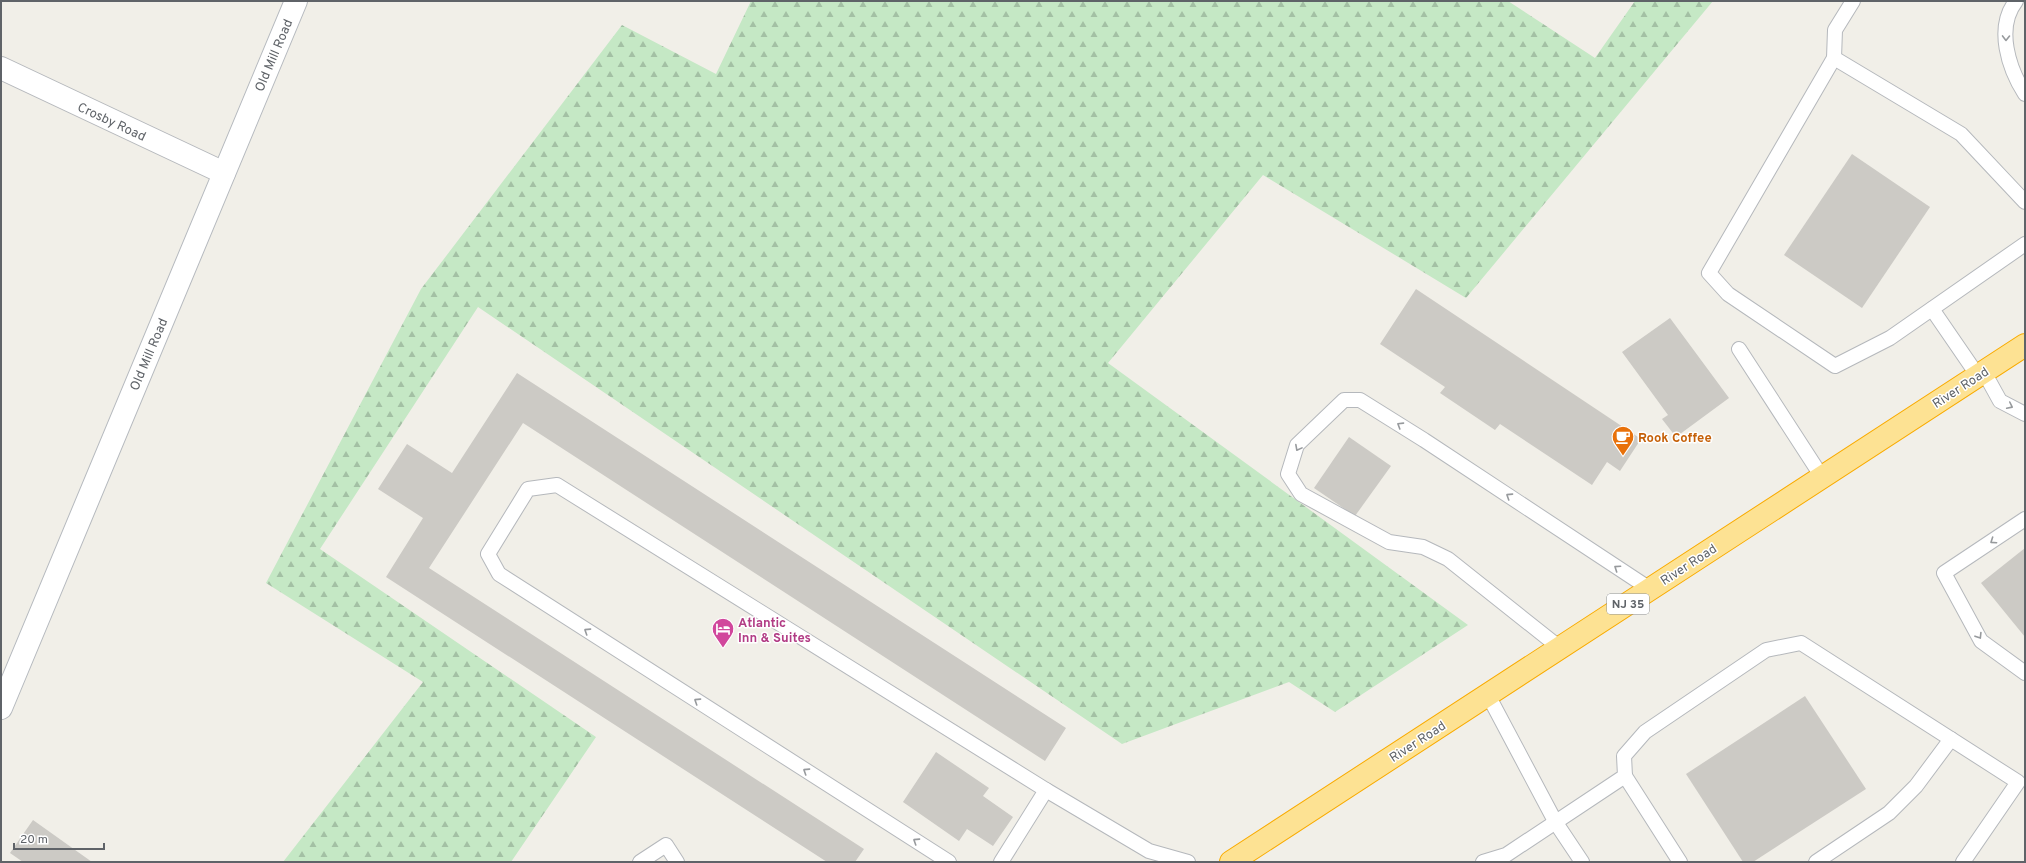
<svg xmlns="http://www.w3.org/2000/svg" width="2026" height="863" viewBox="0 0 2026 863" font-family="Overpass,sans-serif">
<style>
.forest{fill:url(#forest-firs)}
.building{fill:#cccac5}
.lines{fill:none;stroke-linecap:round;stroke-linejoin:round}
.lane-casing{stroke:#b5b8bc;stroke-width:16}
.street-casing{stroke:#b5b8bc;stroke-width:24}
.secondary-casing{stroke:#b6babf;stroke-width:24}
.highway-casing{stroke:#f9ab00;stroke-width:24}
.lane{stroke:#fff;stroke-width:14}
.street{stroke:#fff;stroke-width:22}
.secondary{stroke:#fff;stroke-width:22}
.highway{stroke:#fde293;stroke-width:22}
.oneway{stroke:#979a9d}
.labels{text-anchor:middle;stroke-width:3;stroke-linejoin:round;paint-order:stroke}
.shield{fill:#fff;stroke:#8f9295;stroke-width:1}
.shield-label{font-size:12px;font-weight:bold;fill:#5f6368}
.street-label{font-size:13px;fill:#5f6368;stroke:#fff}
.food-label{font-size:13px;font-weight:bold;fill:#c56008;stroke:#fff;text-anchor:start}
.hotel-label{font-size:13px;font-weight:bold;fill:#b23c85;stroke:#fff;text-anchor:start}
</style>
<defs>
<pattern id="forest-firs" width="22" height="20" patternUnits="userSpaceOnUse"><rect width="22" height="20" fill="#c5e8c5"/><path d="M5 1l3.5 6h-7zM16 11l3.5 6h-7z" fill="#a3c0a4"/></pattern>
</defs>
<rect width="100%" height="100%" fill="#f1efe8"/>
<polygon class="forest" points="751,1 1508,1 1595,58 1635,1 1713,1 1466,298 1263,175 1108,363 1468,625 1335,712 1289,682 1122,744 478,307 320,549 596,737 511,862 283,862 423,682 266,583 421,289 622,25 716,74"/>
<g class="building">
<polygon points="1852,154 1930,207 1862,308 1784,255"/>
<polygon points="1416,289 1641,439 1620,471 1607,462 1592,485 1500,424 1495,430 1440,393 1445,387 1380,344"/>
<polygon points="1670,318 1729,398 1676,437 1662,419 1668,415 1622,352"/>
<polygon points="517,373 1066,728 1045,761 523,423 429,568 864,849 855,862 827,862 386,577 423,518 378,489 407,444 452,473"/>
<polygon points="1349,437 1391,466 1355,516 1314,488"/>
<polygon points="2025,548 2025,637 1981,583"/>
<polygon points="1805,696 1866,789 1753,862 1743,862 1686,774"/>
<polygon points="936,752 989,788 983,796 1013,817 993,846 967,829 959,841 903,802"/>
<polygon points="33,820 92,862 23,862 10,853"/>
</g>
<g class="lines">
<g class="lane-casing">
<g id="lane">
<polyline points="1853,1 1835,30 1834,58 1709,273 1728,294 1835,366 1890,338 2025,244"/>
<path d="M2016,1C1995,28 2009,69 2025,94"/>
<polyline points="1834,58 1961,134 2025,202"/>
<polyline points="1932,309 1978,376"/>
<polyline points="1739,349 1822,477"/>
<polyline points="1984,372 2000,401 2025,414"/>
<polyline points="2025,519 1944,573 1981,641 2025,673"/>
<polyline points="1560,648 1448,559 1423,547 1389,542 1301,494 1288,474 1297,445 1344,400 1360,400 1424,440 1650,589"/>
<polyline points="1488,695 1556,823 1582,862"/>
<polyline points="1625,776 1680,862"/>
<polyline points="640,862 666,845 677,862"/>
<polyline points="949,862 499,574 488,554 528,489 557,485 1046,790 1149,851 1188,862"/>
<polyline points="1001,862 1046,790"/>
<polyline points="1483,862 1506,855 1625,776 1624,756 1645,732 1766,650 1801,643 2018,782 1963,862"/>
<polyline points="1816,862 1889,813 1916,786 1951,739"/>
</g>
</g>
<g class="street-casing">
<polyline id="street" points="1,68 224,173"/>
</g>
<g class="secondary-casing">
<polyline id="secondary" points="1,708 296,1"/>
</g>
<g class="highway-casing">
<polyline id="highway" points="1231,862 2025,345"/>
</g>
<use href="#lane" class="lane"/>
<use href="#street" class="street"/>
<use href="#secondary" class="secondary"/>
<use href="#highway" class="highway"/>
</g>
<defs><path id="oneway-chevron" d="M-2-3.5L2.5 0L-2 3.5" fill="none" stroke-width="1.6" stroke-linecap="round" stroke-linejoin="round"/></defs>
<g class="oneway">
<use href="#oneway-chevron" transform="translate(2006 38) rotate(91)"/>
<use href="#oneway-chevron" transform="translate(2010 406) rotate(26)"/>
<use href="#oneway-chevron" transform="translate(1400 425) rotate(-148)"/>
<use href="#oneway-chevron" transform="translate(1298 448) rotate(118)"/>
<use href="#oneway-chevron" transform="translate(1509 496) rotate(-147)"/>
<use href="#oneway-chevron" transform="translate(1993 541) rotate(146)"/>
<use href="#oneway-chevron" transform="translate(1617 568) rotate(-146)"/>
<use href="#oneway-chevron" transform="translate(587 631) rotate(-147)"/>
<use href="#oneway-chevron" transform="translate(1979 636) rotate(58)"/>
<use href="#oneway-chevron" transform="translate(697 701) rotate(-147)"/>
<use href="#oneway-chevron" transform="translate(806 771) rotate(-147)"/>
<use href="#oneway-chevron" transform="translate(916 841) rotate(-147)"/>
</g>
<defs>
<g id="cafe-pin" transform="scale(1.15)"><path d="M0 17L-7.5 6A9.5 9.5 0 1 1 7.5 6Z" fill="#e8710a" stroke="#fff"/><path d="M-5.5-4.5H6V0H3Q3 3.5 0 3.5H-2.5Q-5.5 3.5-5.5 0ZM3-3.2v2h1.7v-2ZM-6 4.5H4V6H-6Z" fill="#fff"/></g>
<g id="hotel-pin" transform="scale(1.15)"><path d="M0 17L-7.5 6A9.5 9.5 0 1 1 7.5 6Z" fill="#d1479c" stroke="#fff"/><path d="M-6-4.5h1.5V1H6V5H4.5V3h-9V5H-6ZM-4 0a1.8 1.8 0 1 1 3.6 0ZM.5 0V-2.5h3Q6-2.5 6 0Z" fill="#fff"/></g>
</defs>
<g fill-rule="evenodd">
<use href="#cafe-pin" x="1623" y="437"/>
<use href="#hotel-pin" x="723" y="629"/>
</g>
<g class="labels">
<rect class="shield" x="1607" y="594" width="42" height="20" rx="3"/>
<g class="shield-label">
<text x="1628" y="608">NJ 35</text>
</g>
<g class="street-label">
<text transform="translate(273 55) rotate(-67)" y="5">Old Mill Road</text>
<text transform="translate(112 121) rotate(25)" y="5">Crosby Road</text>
<text transform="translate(148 354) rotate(-67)" y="5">Old Mill Road</text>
<text transform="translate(1960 387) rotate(-33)" y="5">River Road</text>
<text transform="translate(1688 564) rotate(-33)" y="5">River Road</text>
<text transform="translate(1417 741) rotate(-33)" y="5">River Road</text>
</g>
<g class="food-label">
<text x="1638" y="442">Rook Coffee</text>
</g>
<g class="hotel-label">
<text x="738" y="627">Atlantic<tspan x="738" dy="15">Inn &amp; Suites</tspan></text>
</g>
</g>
<rect width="2026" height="863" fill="none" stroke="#5f6368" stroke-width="4"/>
<path d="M14 843v6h90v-6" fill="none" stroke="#5f6368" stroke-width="2"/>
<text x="20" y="843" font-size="12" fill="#5f6368" stroke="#ffffff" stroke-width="3" paint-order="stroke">20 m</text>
</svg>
